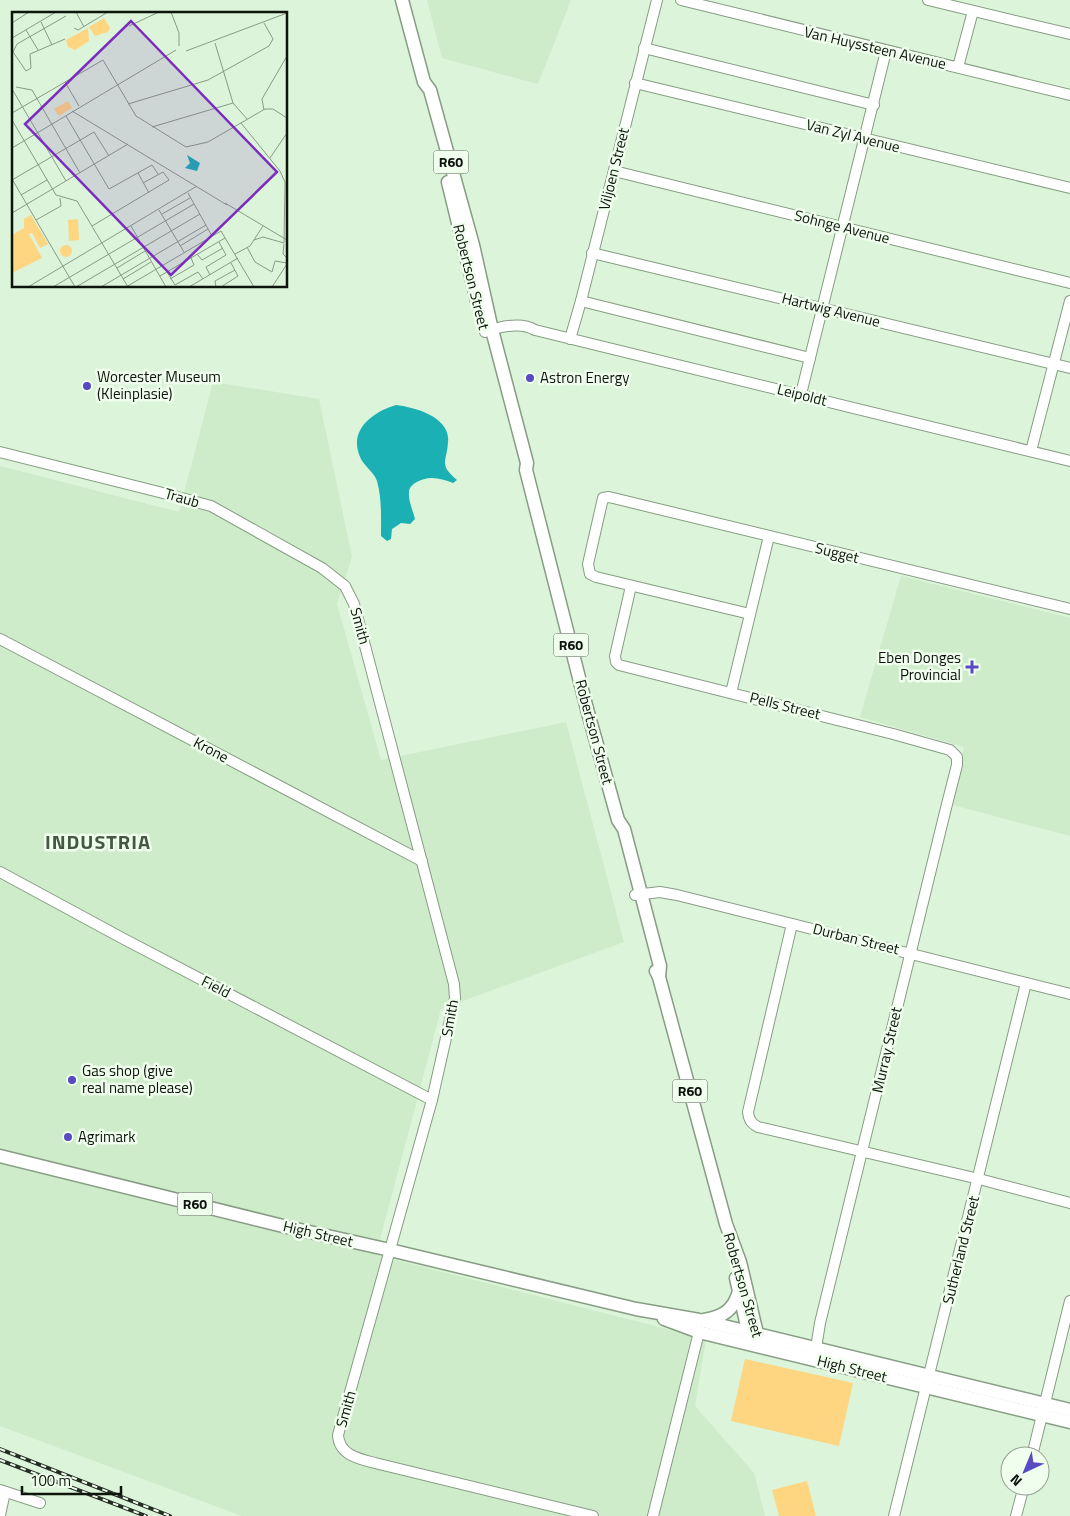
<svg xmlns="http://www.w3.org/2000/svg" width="1070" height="1516" viewBox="0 0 1070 1516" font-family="'Titillium Web',sans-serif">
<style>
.built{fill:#ceebca}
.green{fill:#fed682}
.water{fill:#1bb0b4}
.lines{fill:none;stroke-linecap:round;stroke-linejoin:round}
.minor-casing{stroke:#879d84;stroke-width:12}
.major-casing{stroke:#879d84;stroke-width:15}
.minor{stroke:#fff;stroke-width:10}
.major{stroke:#fff;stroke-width:12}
.rail-casing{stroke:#232d22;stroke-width:4}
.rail{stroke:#f0feed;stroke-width:2;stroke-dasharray:5.5;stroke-linecap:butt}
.poi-dot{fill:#574ac2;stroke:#f0feed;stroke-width:2}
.labels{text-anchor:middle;stroke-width:5;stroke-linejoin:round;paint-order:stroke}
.shield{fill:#f0feed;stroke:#505a4f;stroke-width:1}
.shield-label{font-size:14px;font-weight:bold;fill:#0c140b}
.street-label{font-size:15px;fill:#0c140b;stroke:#f0feed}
.poi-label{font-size:15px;fill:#0c140b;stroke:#f0feed;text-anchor:start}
.district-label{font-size:20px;font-weight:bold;letter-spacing:1px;fill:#455942;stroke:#f0feed}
.inset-road{fill:none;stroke:#899a87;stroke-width:1}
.view{fill:#7b2cbf;fill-opacity:0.15;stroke:#7b2cbf;stroke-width:2.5}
.inset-edge{fill:none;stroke:#0c140b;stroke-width:2.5}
</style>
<rect width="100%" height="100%" fill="#dcf4d9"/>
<g class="built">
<polygon points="427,0 571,0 538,84 442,58"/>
<polygon points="213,382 319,399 352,557 337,604 381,760 566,722 624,942 441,1009 376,1255 706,1339 695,1406 754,1473 765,1516 242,1516 0,1426 0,466 179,512"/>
<polygon points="901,576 1070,618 1070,836 953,805 964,747 860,717"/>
</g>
<g class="green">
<polygon points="745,1359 853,1383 839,1446 731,1421"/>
<polygon points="807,1481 816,1516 779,1516 772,1490"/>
</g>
<path class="water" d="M396,405C414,407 451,417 448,442C447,462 438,464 457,480L453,483C440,478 428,475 415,483C412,485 409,488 409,492C408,500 413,511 415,519L410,524L401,523L392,529L391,539L387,541L381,536C381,518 382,499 377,481C374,472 365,467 361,459C347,431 372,412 396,405Z"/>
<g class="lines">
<g class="minor-casing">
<g id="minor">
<polyline points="681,0 1070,95"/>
<polyline points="928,0 1070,34"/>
<polyline points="644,48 874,105"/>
<polyline points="958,67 973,11"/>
<polyline points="635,83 1070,188"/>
<polyline points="614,171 1070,283"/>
<polyline points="592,253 1070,368"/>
<polyline points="581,301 810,358"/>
<path d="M485,332C499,327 520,321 535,330L1070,461"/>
<polyline points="570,339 581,301 657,0"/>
<polyline points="801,394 886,51"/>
<polyline points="1031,451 1070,301"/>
<path d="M0,452L159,492L211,506L322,568L345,586L354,604L454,984L455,998L432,1100L338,1435C339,1455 359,1459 375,1463L593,1516"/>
<polyline points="631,586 615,656 616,662 619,665 893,734 950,750 957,757 957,765 946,808 820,1323 816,1348"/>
<polyline points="750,614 596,577 590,574 588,564 603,498 609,497 1070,609"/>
<polyline points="0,639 422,861"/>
<polyline points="731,693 769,536"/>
<polyline points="0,872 122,938 432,1100"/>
<polyline points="635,895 660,892 677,895 1070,994"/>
<path d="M792,924L748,1112C749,1120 751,1123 758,1127L979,1179L1070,1203"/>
<polyline points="1032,1456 1070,1301"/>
<polyline points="0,1490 40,1503"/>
<polyline points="0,1515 5,1492"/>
<polyline points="653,1516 699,1332"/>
<polyline points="894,1516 1026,983"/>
<polyline points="1016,1516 1024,1486"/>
</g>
</g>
<g class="major-casing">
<g id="major">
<polyline points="402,0 424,82 430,90 473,245 492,330 527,463 526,470 587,709 618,820 624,829 660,966 659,977"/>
<polyline points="448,182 477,301"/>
<polyline points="656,971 659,977 726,1224 740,1262 760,1346"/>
<polyline points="0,1156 287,1227 390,1250 636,1309 699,1320 1070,1410"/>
<polyline points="736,1278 746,1322"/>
<polyline points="664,1319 699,1332 1070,1422"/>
<path d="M704,1320C723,1317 734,1310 739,1291"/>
</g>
</g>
<use href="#minor" class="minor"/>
<use href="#major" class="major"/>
<g class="rail-casing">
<g id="rail">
<polyline points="0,1449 170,1516"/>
<polyline points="0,1460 146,1516"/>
</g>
</g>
<use href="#rail" class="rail"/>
</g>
<g class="poi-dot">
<circle cx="530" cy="378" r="5"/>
<circle cx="87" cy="386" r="5"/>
<path d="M969.5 659.5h5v5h5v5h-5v5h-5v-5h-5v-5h5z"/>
<circle cx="72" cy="1080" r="5"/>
<circle cx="68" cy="1137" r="5"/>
</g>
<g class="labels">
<g class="shield">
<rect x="433.5" y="150.5" width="35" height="23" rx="4"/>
<rect x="553.5" y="633.5" width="35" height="23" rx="4"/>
<rect x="672.5" y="1079.5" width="35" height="23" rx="4"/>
<rect x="177.5" y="1192.5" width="35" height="23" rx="4"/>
</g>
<g class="shield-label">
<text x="451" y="167">R60</text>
<text x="571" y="650">R60</text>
<text x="690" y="1096">R60</text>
<text x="195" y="1209">R60</text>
</g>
<g class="street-label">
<text transform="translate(875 48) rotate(13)" y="5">Van Huyssteen Avenue</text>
<text transform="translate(853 136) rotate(14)" y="5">Van Zyl Avenue</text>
<text transform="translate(614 169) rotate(-76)" y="5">Viljoen Street</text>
<text transform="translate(842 227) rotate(14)" y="5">Sohnge Avenue</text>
<text transform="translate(471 277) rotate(76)" y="5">Robertson Street</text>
<text transform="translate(831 310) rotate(14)" y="5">Hartwig Avenue</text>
<text transform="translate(802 395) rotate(14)" y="5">Leipoldt</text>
<text transform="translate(182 498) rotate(16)" y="5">Traub</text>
<text transform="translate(837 553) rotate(14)" y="5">Sugget</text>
<text transform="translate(360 626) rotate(75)" y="5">Smith</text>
<text transform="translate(785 706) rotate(14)" y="5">Pells Street</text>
<text transform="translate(594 732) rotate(75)" y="5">Robertson Street</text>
<text transform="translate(211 750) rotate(28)" y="5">Krone</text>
<text transform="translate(856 939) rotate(14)" y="5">Durban Street</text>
<text transform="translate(216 987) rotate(27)" y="5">Field</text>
<text transform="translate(450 1018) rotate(-80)" y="5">Smith</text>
<text transform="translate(887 1050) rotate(-77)" y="5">Murray Street</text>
<text transform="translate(318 1234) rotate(13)" y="5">High Street</text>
<text transform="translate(961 1250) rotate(-76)" y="5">Sutherland Street</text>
<text transform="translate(743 1285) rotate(74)" y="5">Robertson Street</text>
<text transform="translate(852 1369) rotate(14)" y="5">High Street</text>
<text transform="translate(346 1409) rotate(-74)" y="5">Smith</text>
</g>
<g class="poi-label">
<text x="97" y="382">Worcester Museum<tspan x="97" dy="17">(Kleinplasie)</tspan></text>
<text x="540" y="383">Astron Energy</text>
<text x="961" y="663" text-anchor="end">Eben Donges<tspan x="961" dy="17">Provincial</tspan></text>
<text x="82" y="1076">Gas shop (give<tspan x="82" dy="17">real name please)</tspan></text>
<text x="78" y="1142">Agrimark</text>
</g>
<g class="district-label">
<text x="98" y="849">INDUSTRIA</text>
</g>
</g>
<g transform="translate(12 12)">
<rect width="275" height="275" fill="#dcf4d9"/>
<path d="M92,6L98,16L96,20L83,24L77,15ZM76,16L77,29L63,38L56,35L54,28ZM56,89L60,96L47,104L42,97ZM19,203L36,232L28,236L20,221L17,222L30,246L0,261V223L12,216V207ZM66,207L67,228L57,229L56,208ZM48 239a6 6 0 1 1 12 0a6 6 0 1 1-12 0Z" fill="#fed682"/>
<path d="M175,143L188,151L185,159L173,156L178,151Z" fill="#1bb0b4"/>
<path class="inset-road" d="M64,0L72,15M159,0L167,21V34M29,10L40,33M0,11L17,0M117,14L147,0M62,16L66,18L96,0M14,18L26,38M0,26L44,0M53,27L18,42L19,56L14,59L1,40L5,32L54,4M203,31L221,91L235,107M174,39L275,1M53,70L67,94M4,75L20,78L68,161M0,77L54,169M116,92L196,68L257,34L261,27L252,11M252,98L250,87L275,44M60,99L215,193M0,101L91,48L124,104L174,135L196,130L253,97H261L275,106M54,104L97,177L140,153L146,162M0,108L44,183L65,189L116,275M229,111L268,159L273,170L272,231L251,225L242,228M140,115L221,91M0,136L164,38M258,146L275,121M126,161L137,181M0,167L63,275M0,168L82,120L97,144M176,181L200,224M9,183L35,168M213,191L275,228M147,198L172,240M0,201L116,132M150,202L178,186M24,208L49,194L48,186M80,214L157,168L151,160L131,171M119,214L154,275M272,232L271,242L275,246M168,234L196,217M235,235L243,250L260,260L263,249L275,251M185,242L190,248L211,236M223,242L238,234L251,214M105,256L133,239M155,260L163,273L186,260L191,267M198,263L194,255L214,243L207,230M148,264L213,226M111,267L139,250M158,267L182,253L179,246M16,275L185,174M41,275L182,192M64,275L188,202M89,275L194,213M114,275L209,219L242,275M177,275L226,246M204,275L203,269L223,258M209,275L226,264L219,251M260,275L275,252"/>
<path class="view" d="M119,9L265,160L159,263L13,112Z"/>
<rect width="275" height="275" class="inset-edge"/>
</g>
<g transform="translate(1025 1471) rotate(224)"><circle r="24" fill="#f0feed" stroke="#95a093"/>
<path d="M0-4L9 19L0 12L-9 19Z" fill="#574ac2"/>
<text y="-8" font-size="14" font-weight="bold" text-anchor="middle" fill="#0c140b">N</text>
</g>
<path d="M22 1486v8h99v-8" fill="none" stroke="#0c140b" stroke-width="2.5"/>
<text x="30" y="1486" font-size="15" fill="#0c140b" stroke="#f0feed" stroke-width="4" paint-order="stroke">100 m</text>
</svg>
